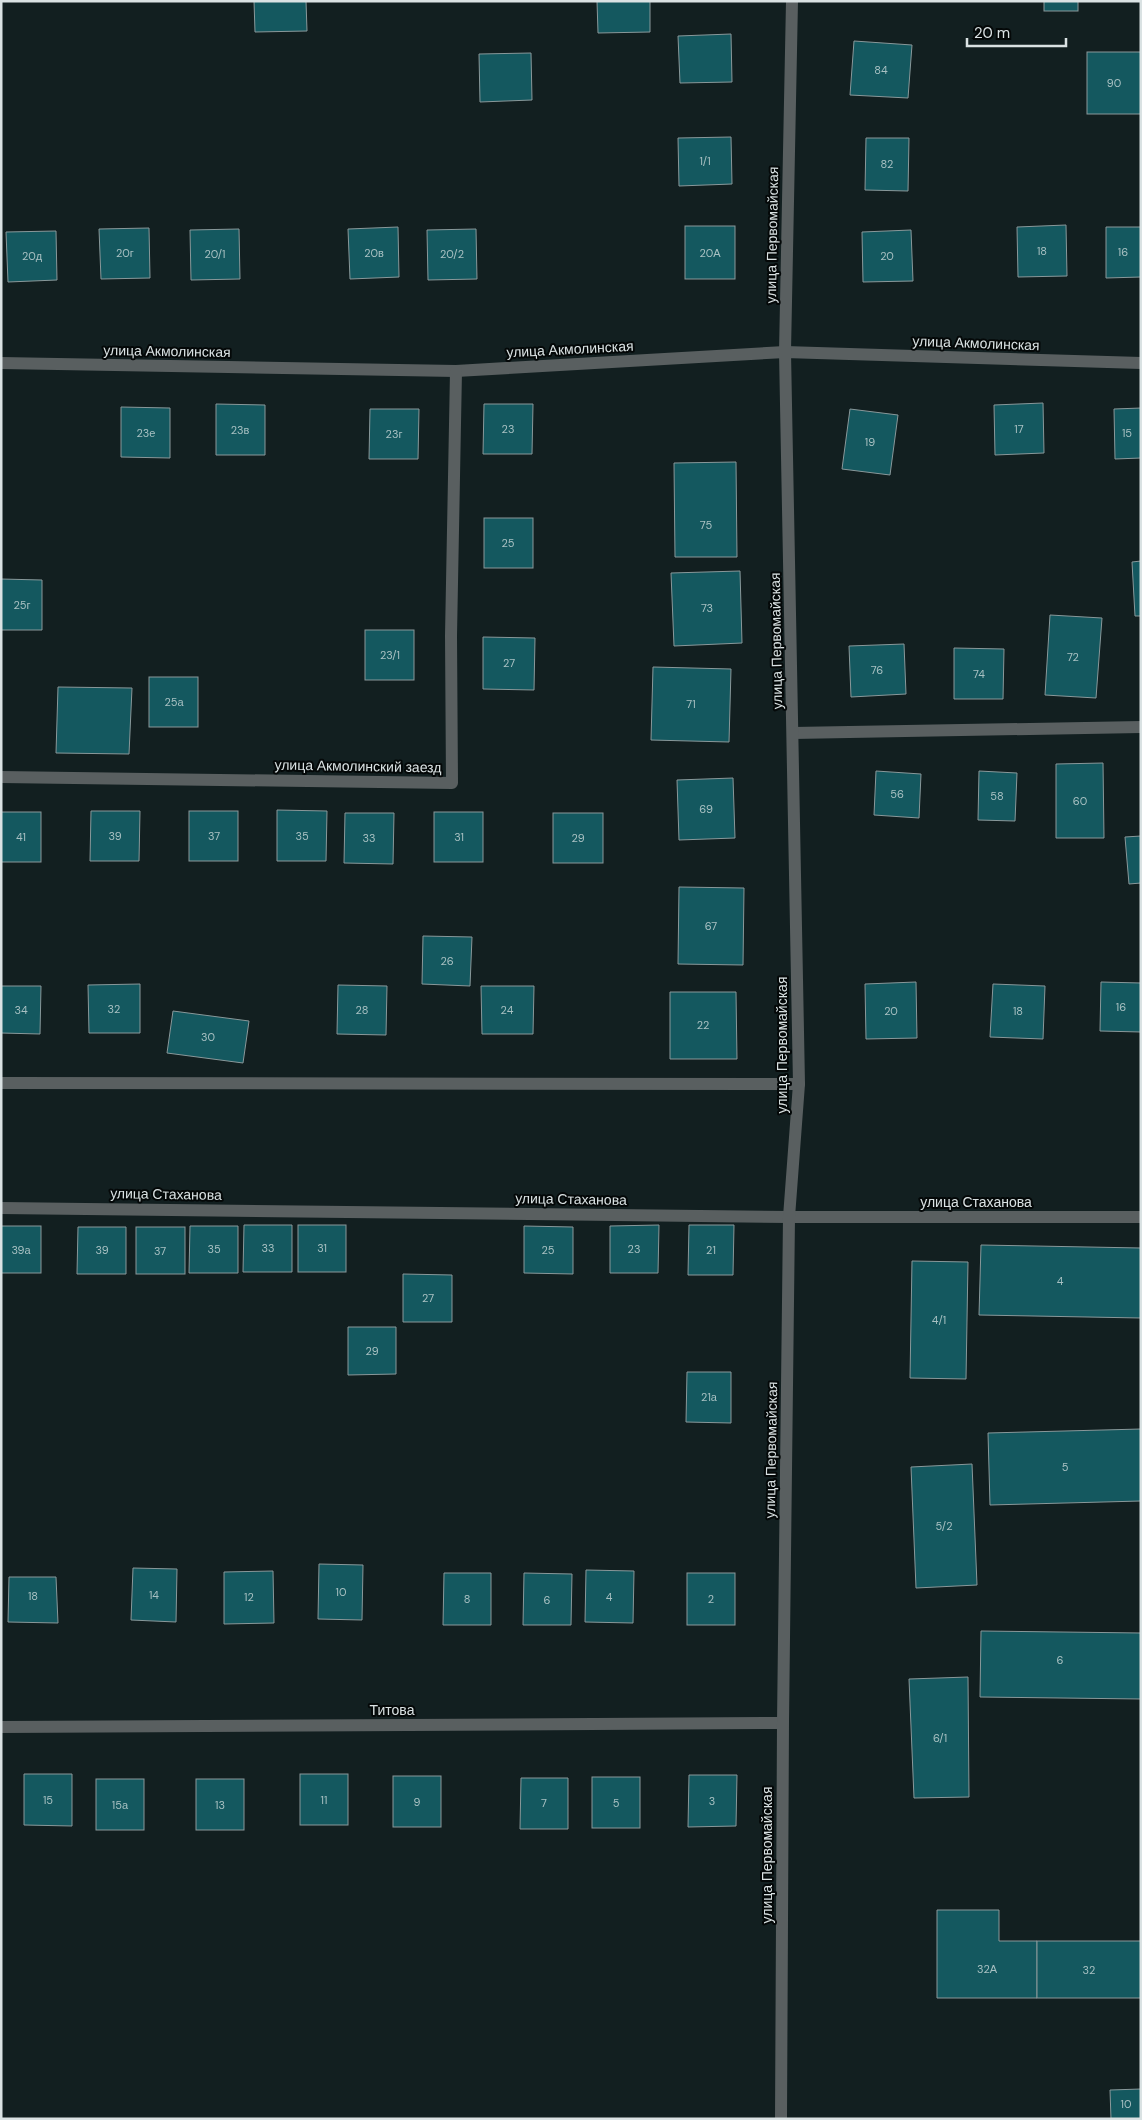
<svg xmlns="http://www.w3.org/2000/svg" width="1142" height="2120" viewBox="0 0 1142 2120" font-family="'DM Sans',sans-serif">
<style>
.building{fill:#14585f;stroke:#89989a}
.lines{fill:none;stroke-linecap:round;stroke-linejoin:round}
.minor{stroke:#595f60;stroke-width:12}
.labels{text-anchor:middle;stroke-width:4;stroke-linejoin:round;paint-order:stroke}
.number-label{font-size:11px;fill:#a8c0c2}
.street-label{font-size:14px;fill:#dae2e3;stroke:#040808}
</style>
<rect width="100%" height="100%" fill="#121f20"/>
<g class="building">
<polygon points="254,1 306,1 307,31 255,32"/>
<polygon points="597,1 650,1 650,32 598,33"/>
<rect x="1044" y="1" width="34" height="10"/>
<polygon points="731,34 732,82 680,83 678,36"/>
<polygon points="854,41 912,45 908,98 850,95"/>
<rect x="1087" y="52" width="54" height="62"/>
<polygon points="531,53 532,100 480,102 479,54"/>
<polygon points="731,137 732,184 679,186 678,138"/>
<polygon points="866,138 909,138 908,191 865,190"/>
<polygon points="1066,225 1067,276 1018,277 1017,227"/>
<rect x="685" y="226" width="50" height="53"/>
<polygon points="398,227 399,277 350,279 348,229"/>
<polygon points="1106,227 1141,227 1141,277 1106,278"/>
<polygon points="149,228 150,278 101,279 99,229"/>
<polygon points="239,229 240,279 191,280 190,230"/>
<polygon points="476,229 477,279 428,280 427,230"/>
<polygon points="911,230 913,281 863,282 862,232"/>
<polygon points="56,231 57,280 8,282 6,232"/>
<polygon points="1043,403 1044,453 995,455 994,405"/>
<polygon points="216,404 265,405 265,455 216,455"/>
<polygon points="484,404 533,404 532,454 483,454"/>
<polygon points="121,407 170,408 170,458 121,457"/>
<polygon points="1141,408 1141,458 1115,459 1114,409"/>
<polygon points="370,409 419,409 418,459 369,459"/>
<polygon points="850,409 898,415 890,475 842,469"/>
<polygon points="736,462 737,557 675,557 674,463"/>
<rect x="484" y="518" width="49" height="50"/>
<polygon points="1141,561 1141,616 1135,616 1132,562"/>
<polygon points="740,571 742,643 674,646 671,573"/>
<polygon points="1,579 42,580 42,630 1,630"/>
<polygon points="1050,615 1102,618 1096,698 1045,695"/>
<rect x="365" y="630" width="49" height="50"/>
<polygon points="483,637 535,638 534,690 483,689"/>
<polygon points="904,644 906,694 851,697 849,646"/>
<polygon points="954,648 1004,649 1003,699 954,699"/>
<polygon points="653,667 731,669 729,742 651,740"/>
<rect x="149" y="677" width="49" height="50"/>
<polygon points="58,687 132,688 129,754 56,753"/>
<polygon points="1103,763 1104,838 1056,838 1056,764"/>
<polygon points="876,771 921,774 919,818 874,815"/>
<polygon points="979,771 1017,773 1015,821 978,820"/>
<polygon points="733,778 735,838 679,840 677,780"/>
<polygon points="277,810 327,811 326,861 277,861"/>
<polygon points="91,811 140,811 139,861 90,861"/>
<rect x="189" y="811" width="49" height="50"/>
<rect x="1" y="812" width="40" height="50"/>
<rect x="434" y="812" width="49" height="50"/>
<polygon points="345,813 394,813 393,864 344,863"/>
<rect x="553" y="813" width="50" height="50"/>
<polygon points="1141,836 1141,883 1129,884 1125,837"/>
<polygon points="679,887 744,888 743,965 678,964"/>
<polygon points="423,936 472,937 470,986 422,984"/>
<polygon points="916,982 917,1038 866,1039 865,984"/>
<polygon points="1101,982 1141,983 1141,1032 1100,1031"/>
<polygon points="140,984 140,1033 89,1033 88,985"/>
<polygon points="993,984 1045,986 1043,1039 990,1037"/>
<polygon points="338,985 387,986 386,1035 337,1034"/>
<polygon points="1,986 41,986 40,1034 1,1033"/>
<polygon points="481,986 534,986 533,1034 482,1034"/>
<polygon points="670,992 736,992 737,1059 670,1059"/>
<polygon points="173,1011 249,1021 243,1063 167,1053"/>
<polygon points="244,1225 292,1225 292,1272 243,1272"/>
<rect x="298" y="1225" width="48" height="47"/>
<polygon points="659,1225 658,1273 610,1273 610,1226"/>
<polygon points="689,1225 734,1225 733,1275 688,1275"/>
<rect x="1" y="1226" width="40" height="47"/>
<polygon points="190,1226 238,1226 238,1273 189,1273"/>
<polygon points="524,1226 573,1227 573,1274 524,1273"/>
<polygon points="78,1227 126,1227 126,1274 77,1274"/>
<rect x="136" y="1227" width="49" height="47"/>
<polygon points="981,1245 1141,1248 1141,1318 979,1315"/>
<polygon points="912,1261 968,1262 966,1379 910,1378"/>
<polygon points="403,1274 452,1275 452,1322 403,1322"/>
<polygon points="348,1327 396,1327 396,1374 348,1375"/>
<polygon points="687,1372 731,1372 731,1423 686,1422"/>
<polygon points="1141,1429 1141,1501 990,1505 988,1433"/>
<polygon points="972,1464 977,1585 916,1588 911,1467"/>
<polygon points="319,1564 363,1565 362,1620 318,1619"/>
<polygon points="133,1568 177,1569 176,1622 131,1620"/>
<polygon points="586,1570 634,1571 633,1623 585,1622"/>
<polygon points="273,1571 274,1623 224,1624 224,1572"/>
<polygon points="444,1573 491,1573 491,1625 443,1625"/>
<polygon points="524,1573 572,1574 571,1625 523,1625"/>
<rect x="687" y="1573" width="48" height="52"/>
<polygon points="9,1577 56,1577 58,1623 8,1622"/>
<polygon points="981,1631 1141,1633 1141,1699 980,1697"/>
<polygon points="968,1677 969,1797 914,1798 909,1679"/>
<polygon points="24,1774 72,1774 72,1826 24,1825"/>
<rect x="300" y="1774" width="48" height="51"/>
<polygon points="689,1775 737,1775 736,1826 688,1827"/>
<rect x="393" y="1776" width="48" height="51"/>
<rect x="592" y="1777" width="48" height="51"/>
<polygon points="521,1778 568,1778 568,1829 520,1829"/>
<rect x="96" y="1779" width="48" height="51"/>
<rect x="196" y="1779" width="48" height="51"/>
<polygon points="937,1910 999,1910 999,1941 1037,1941 1037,1998 937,1998"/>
<rect x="1037" y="1941" width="104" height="57"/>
<polygon points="1141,2089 1141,2119 1111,2119 1110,2090"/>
</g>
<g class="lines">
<g class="minor">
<polyline points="1,363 456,371 785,352 1141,363"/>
<polyline points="793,733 1141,727"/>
<polyline points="1,777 452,783 451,636 456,371"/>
<polyline points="1,1083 799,1084"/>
<polyline points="1,1208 789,1217 1141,1217"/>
<polyline points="1,1727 783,1723"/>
<polyline points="781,2119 783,1723 789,1217 799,1084 785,352 792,1"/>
</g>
</g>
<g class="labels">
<g class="number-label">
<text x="881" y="74">84</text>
<text x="1114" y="87">90</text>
<text x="705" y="165">1/1</text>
<text x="887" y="168">82</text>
<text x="1042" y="255">18</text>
<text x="1123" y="256">16</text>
<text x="125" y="257">20г</text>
<text x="374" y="257">20в</text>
<text x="710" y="257">20А</text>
<text x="215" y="258">20/1</text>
<text x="452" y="258">20/2</text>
<text x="32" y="260">20д</text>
<text x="887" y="260">20</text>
<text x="508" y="433">23</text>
<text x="1019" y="433">17</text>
<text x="240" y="434">23в</text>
<text x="146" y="437">23е</text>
<text x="1127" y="437">15</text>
<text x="394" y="438">23г</text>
<text x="870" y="446">19</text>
<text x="706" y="529">75</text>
<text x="508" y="547">25</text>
<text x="22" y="609">25г</text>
<text x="707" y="612">73</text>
<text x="390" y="659">23/1</text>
<text x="1073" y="661">72</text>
<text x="509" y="667">27</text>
<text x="877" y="674">76</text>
<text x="979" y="678">74</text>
<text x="174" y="706">25а</text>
<text x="691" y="708">71</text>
<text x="897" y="798">56</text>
<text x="997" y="800">58</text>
<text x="1080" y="805">60</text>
<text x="706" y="813">69</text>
<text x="115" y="840">39</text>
<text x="214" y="840">37</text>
<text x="302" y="840">35</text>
<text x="21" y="841">41</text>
<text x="459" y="841">31</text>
<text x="369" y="842">33</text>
<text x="578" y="842">29</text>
<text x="711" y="930">67</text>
<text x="447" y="965">26</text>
<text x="1121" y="1011">16</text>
<text x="114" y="1013">32</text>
<text x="21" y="1014">34</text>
<text x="362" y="1014">28</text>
<text x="507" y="1014">24</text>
<text x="891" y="1015">20</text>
<text x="1018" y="1015">18</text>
<text x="703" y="1029">22</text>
<text x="208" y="1041">30</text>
<text x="268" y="1252">33</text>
<text x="322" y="1252">31</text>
<text x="214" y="1253">35</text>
<text x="634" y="1253">23</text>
<text x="21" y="1254">39а</text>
<text x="102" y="1254">39</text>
<text x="548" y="1254">25</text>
<text x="711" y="1254">21</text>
<text x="160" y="1255">37</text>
<text x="1060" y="1285">4</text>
<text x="428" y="1302">27</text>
<text x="939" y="1324">4/1</text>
<text x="372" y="1355">29</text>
<text x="709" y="1401">21а</text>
<text x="1065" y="1471">5</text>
<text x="944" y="1530">5/2</text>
<text x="341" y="1596">10</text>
<text x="154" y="1599">14</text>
<text x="33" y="1600">18</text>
<text x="249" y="1601">12</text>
<text x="609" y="1601">4</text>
<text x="467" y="1603">8</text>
<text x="711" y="1603">2</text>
<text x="547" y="1604">6</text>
<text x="1060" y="1664">6</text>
<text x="940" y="1742">6/1</text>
<text x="48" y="1804">15</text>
<text x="324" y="1804">11</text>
<text x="712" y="1805">3</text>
<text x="417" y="1806">9</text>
<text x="544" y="1807">7</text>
<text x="616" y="1807">5</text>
<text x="120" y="1809">15а</text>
<text x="220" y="1809">13</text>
<text x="987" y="1973">32А</text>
<text x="1089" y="1974">32</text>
<text x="1126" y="2108">10</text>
</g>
<g class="street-label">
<text transform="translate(772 235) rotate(-89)" y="5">улица Первомайская</text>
<text transform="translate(976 343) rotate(2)" y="5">улица Акмолинская</text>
<text transform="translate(570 349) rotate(-3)" y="5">улица Акмолинская</text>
<text transform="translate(167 351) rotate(1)" y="5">улица Акмолинская</text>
<text transform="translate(776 641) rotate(-91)" y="5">улица Первомайская</text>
<text transform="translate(358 766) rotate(1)" y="5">улица Акмолинский заезд</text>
<text transform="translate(782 1045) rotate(-90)" y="5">улица Первомайская</text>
<text transform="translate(166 1194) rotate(1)" y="5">улица Стаханова</text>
<text transform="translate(571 1199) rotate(1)" y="5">улица Стаханова</text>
<text x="976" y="1207">улица Стаханова</text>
<text transform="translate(771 1450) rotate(-89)" y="5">улица Первомайская</text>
<text x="392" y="1715">Титова</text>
<text transform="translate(767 1855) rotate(-90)" y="5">улица Первомайская</text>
</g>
</g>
<rect width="1142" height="2120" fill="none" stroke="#dae2e3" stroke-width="5"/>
<path d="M967 38v8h99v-8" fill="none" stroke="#dae2e3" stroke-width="2.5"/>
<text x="974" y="38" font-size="15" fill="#dae2e3" stroke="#040808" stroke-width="4" paint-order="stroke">20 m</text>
</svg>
